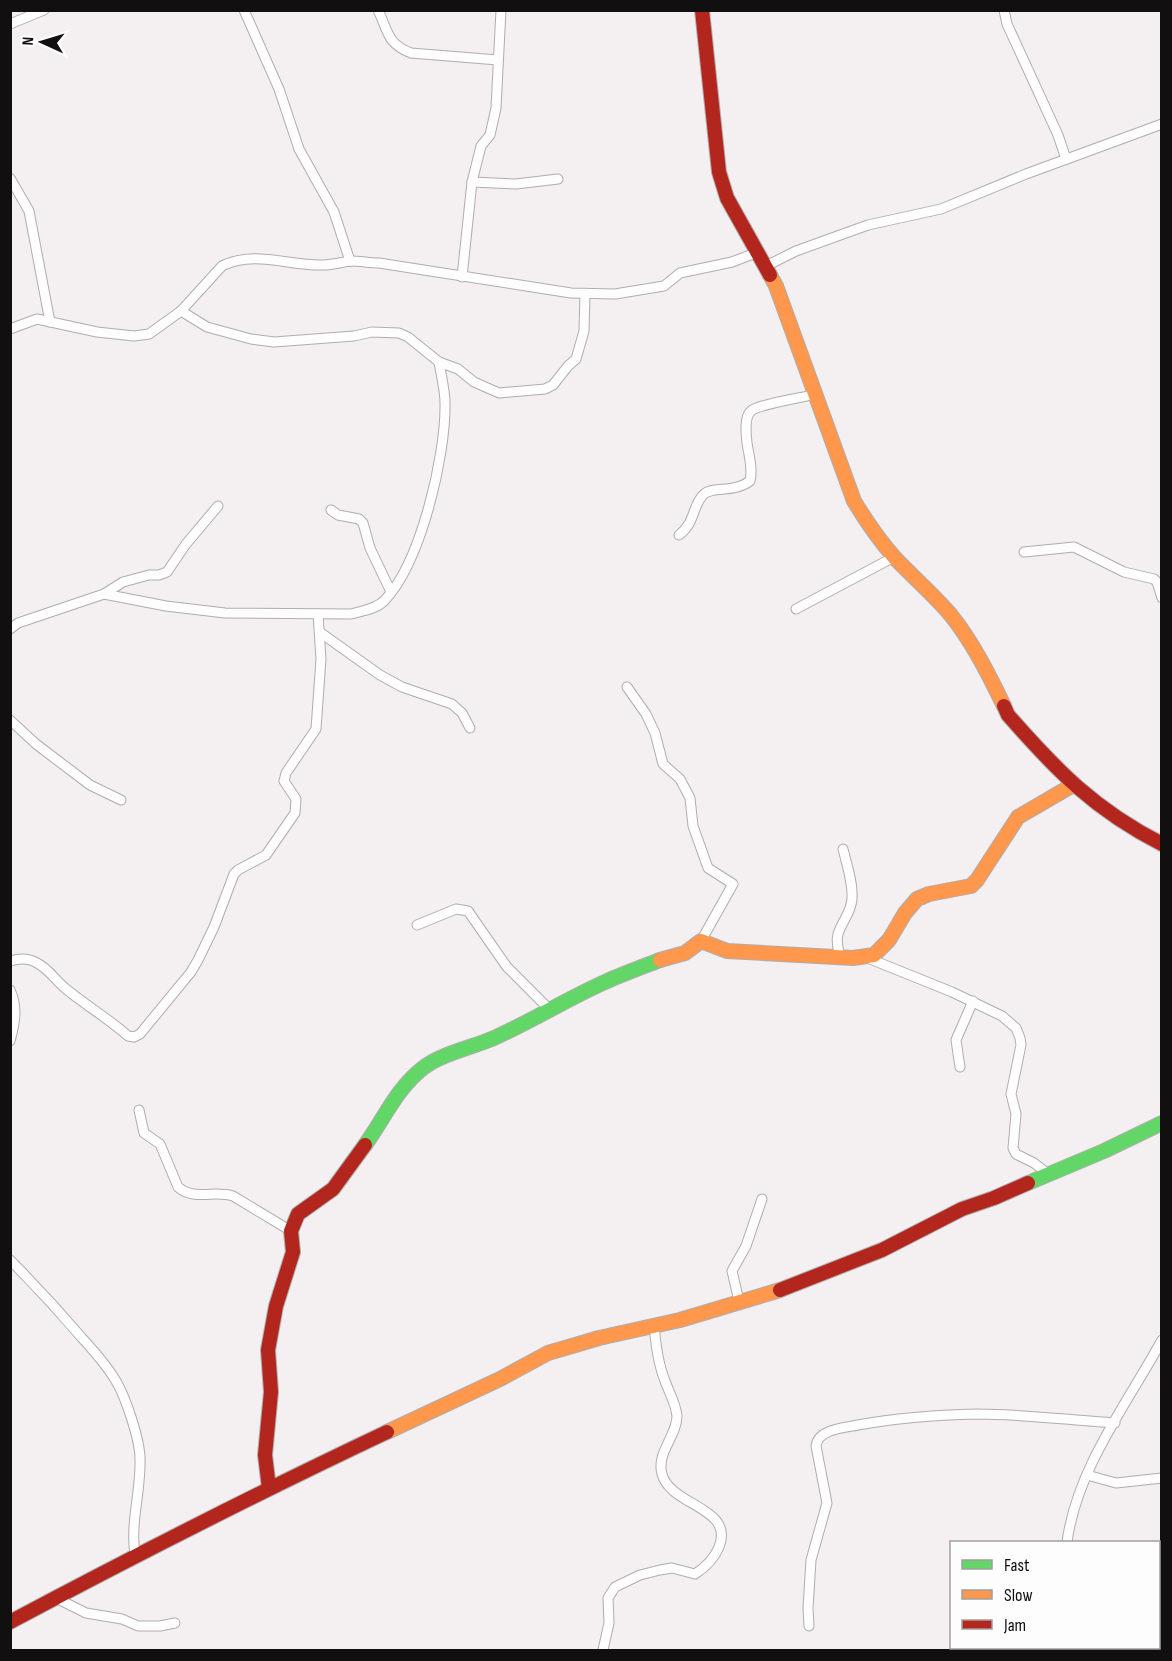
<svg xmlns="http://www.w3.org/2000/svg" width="1172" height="1661" viewBox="0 0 1172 1661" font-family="'Sofia Sans Condensed',sans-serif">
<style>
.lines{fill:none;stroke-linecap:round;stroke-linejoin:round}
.street-casing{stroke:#b0adae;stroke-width:11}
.fast-casing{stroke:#b0adae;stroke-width:16}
.slow-casing{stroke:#b0adae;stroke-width:16}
.jam-casing{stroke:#b0adae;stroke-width:16}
.street{stroke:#fdfdfd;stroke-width:9}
.fast{stroke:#63d668;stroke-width:14}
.slow{stroke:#ff974d;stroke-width:14}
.jam{stroke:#b3261e;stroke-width:14}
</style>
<rect width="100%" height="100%" fill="#f4eff1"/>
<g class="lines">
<g class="street-casing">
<g id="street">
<polyline points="244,10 279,89 299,149 334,212 350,261"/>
<path d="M378,10C388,31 387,44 411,53L498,60"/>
<polyline points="1004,10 1007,24 1058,135 1066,159"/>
<polyline points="10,24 44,10"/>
<polyline points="10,178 29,211 50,322"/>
<polyline points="472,182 516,184 558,179"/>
<polyline points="766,266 796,251 868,225 941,209 1026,174 1162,124"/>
<polyline points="462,277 472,182 481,146 490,135 496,108 501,10"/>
<polyline points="181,311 207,327 251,339 274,342 354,336 372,332 399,333 408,337 439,362 458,369 474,382 499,393 545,389 553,385 568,366 576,359 584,331 585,294"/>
<path d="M10,329L37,319L97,332L134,336L149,334L181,311L222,266C255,250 289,266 323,265C333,265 342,262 351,261C360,261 370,263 379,263L571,293L615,294L664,286L680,273L732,262L758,252"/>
<polyline points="331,510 338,515 359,519 363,523 370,548 391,592"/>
<path d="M679,535C696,522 692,505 704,494C713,486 734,493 750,481C753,469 749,456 747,443C746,434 744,417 751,411C759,404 802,398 816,394"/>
<polyline points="1024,552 1074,547 1124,572 1154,579 1157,582 1162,598"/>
<polyline points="104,594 123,582 149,575 159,575 167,572 186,544 218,506"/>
<polyline points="796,609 894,557"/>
<path d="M10,629L18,623L104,594L166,606L225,613L351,614C362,611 376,609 384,601C421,563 446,455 445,403C445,390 441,375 439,362"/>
<polyline points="321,633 380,675 402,687 452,704 462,713 470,728"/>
<polyline points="627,687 646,714 655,733 663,764 680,779 690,798 693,826 708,868 733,884 701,941"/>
<polyline points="10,720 36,744 90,785 121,800"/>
<polyline points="417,925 456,909 468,911 507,967 551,1011"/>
<path d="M840,957C838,949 836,941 838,934C842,921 851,913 852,899C853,883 847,865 843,849"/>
<polyline points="865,957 952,992 1002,1016 1016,1028 1020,1038 1021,1045 1011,1094 1016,1114 1013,1148 1016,1154 1034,1163 1047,1173"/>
<path d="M10,961C20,958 29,958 37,963C49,969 55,980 65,988C85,1005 108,1018 128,1036L134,1037L140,1034L191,972L198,960L214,927L234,874L238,870L266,855L295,813L296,799L284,781L286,773L316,729L321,659L318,614"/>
<path d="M10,990C18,1007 15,1023 10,1041"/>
<polyline points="960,1067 956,1040 973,1001"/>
<path d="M139,1110L144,1133L160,1144L178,1187C194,1201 214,1190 233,1196L291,1231"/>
<path d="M10,1260C35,1285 59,1311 82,1338C94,1351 107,1366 116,1381C126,1398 140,1440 140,1459C141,1492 130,1522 135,1555"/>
<polyline points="739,1301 732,1271 746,1246 762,1199"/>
<polyline points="1087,1475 1116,1483 1162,1478"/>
<path d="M1067,1542C1077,1468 1127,1404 1162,1340"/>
<polyline points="54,1597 86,1613 122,1619 138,1626 160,1626 175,1623"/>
<path d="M809,1626L808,1608L811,1560L827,1503L816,1446C818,1429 844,1428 858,1425C897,1418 937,1415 977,1414C1022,1414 1069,1420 1115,1423"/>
<path d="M603,1650L609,1623L608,1598L615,1587L640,1575L660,1570L672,1568L695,1574C706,1567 714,1559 719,1547C735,1507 670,1506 662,1474C656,1453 677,1436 677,1416C676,1404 669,1392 665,1381C658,1363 656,1345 654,1326"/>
<polyline points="1049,1650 1050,1648"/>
</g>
</g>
<g class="fast-casing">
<g id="fast">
<path d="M365,1145C384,1119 396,1089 423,1068C443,1053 471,1048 494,1038C532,1021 567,999 605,982C623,974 642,967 660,960"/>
<polyline points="1028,1183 1104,1151 1162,1123"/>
</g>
</g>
<g class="slow-casing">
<g id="slow">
<path d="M770,275L776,286L854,501C866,521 879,540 895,558C913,577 933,594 950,614C972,641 989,675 1004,706"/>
<polyline points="660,960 685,953 701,941 727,951 853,958 874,955 889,940 905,913 917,899 929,894 971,886 977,880 1018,817 1073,785"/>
<polyline points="387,1432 500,1379 548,1353 599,1338 680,1320 780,1290"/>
</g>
</g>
<g class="jam-casing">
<g id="jam">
<polyline points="702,10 719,172 727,198 770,275"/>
<path d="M1004,706L1008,715C1057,771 1095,810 1162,844"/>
<polyline points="780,1290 882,1250 962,1209 994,1198 1028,1183"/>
<polyline points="269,1488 265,1455 271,1392 268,1350 276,1306 293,1252 291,1231 298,1214 333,1189 365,1145"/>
<path d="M10,1622C134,1556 260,1492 387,1432"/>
</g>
</g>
<use href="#street" class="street"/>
<use href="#fast" class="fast"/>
<use href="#slow" class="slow"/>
<use href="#jam" class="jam"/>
</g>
<rect width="1172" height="1661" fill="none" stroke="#120f11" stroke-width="24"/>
<rect x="950" y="1541" width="210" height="108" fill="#fefdfd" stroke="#a09e9f" stroke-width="1.5"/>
<rect x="962" y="1560" width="30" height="9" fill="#63d668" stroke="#a09e9f" stroke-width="1.5"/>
<text x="1004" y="1571" font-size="18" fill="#120f11">Fast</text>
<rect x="962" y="1590" width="30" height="9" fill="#ff974d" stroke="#a09e9f" stroke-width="1.5"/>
<text x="1004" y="1601" font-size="18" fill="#120f11">Slow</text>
<rect x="962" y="1620" width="30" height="9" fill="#b3261e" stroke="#a09e9f" stroke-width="1.5"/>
<text x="1004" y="1631" font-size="18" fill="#120f11">Jam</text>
<g transform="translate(42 42) rotate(274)" stroke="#fefdfd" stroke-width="4.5" paint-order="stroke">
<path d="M0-4.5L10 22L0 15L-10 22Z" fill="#120f11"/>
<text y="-9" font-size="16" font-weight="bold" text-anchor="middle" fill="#120f11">N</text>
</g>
</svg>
